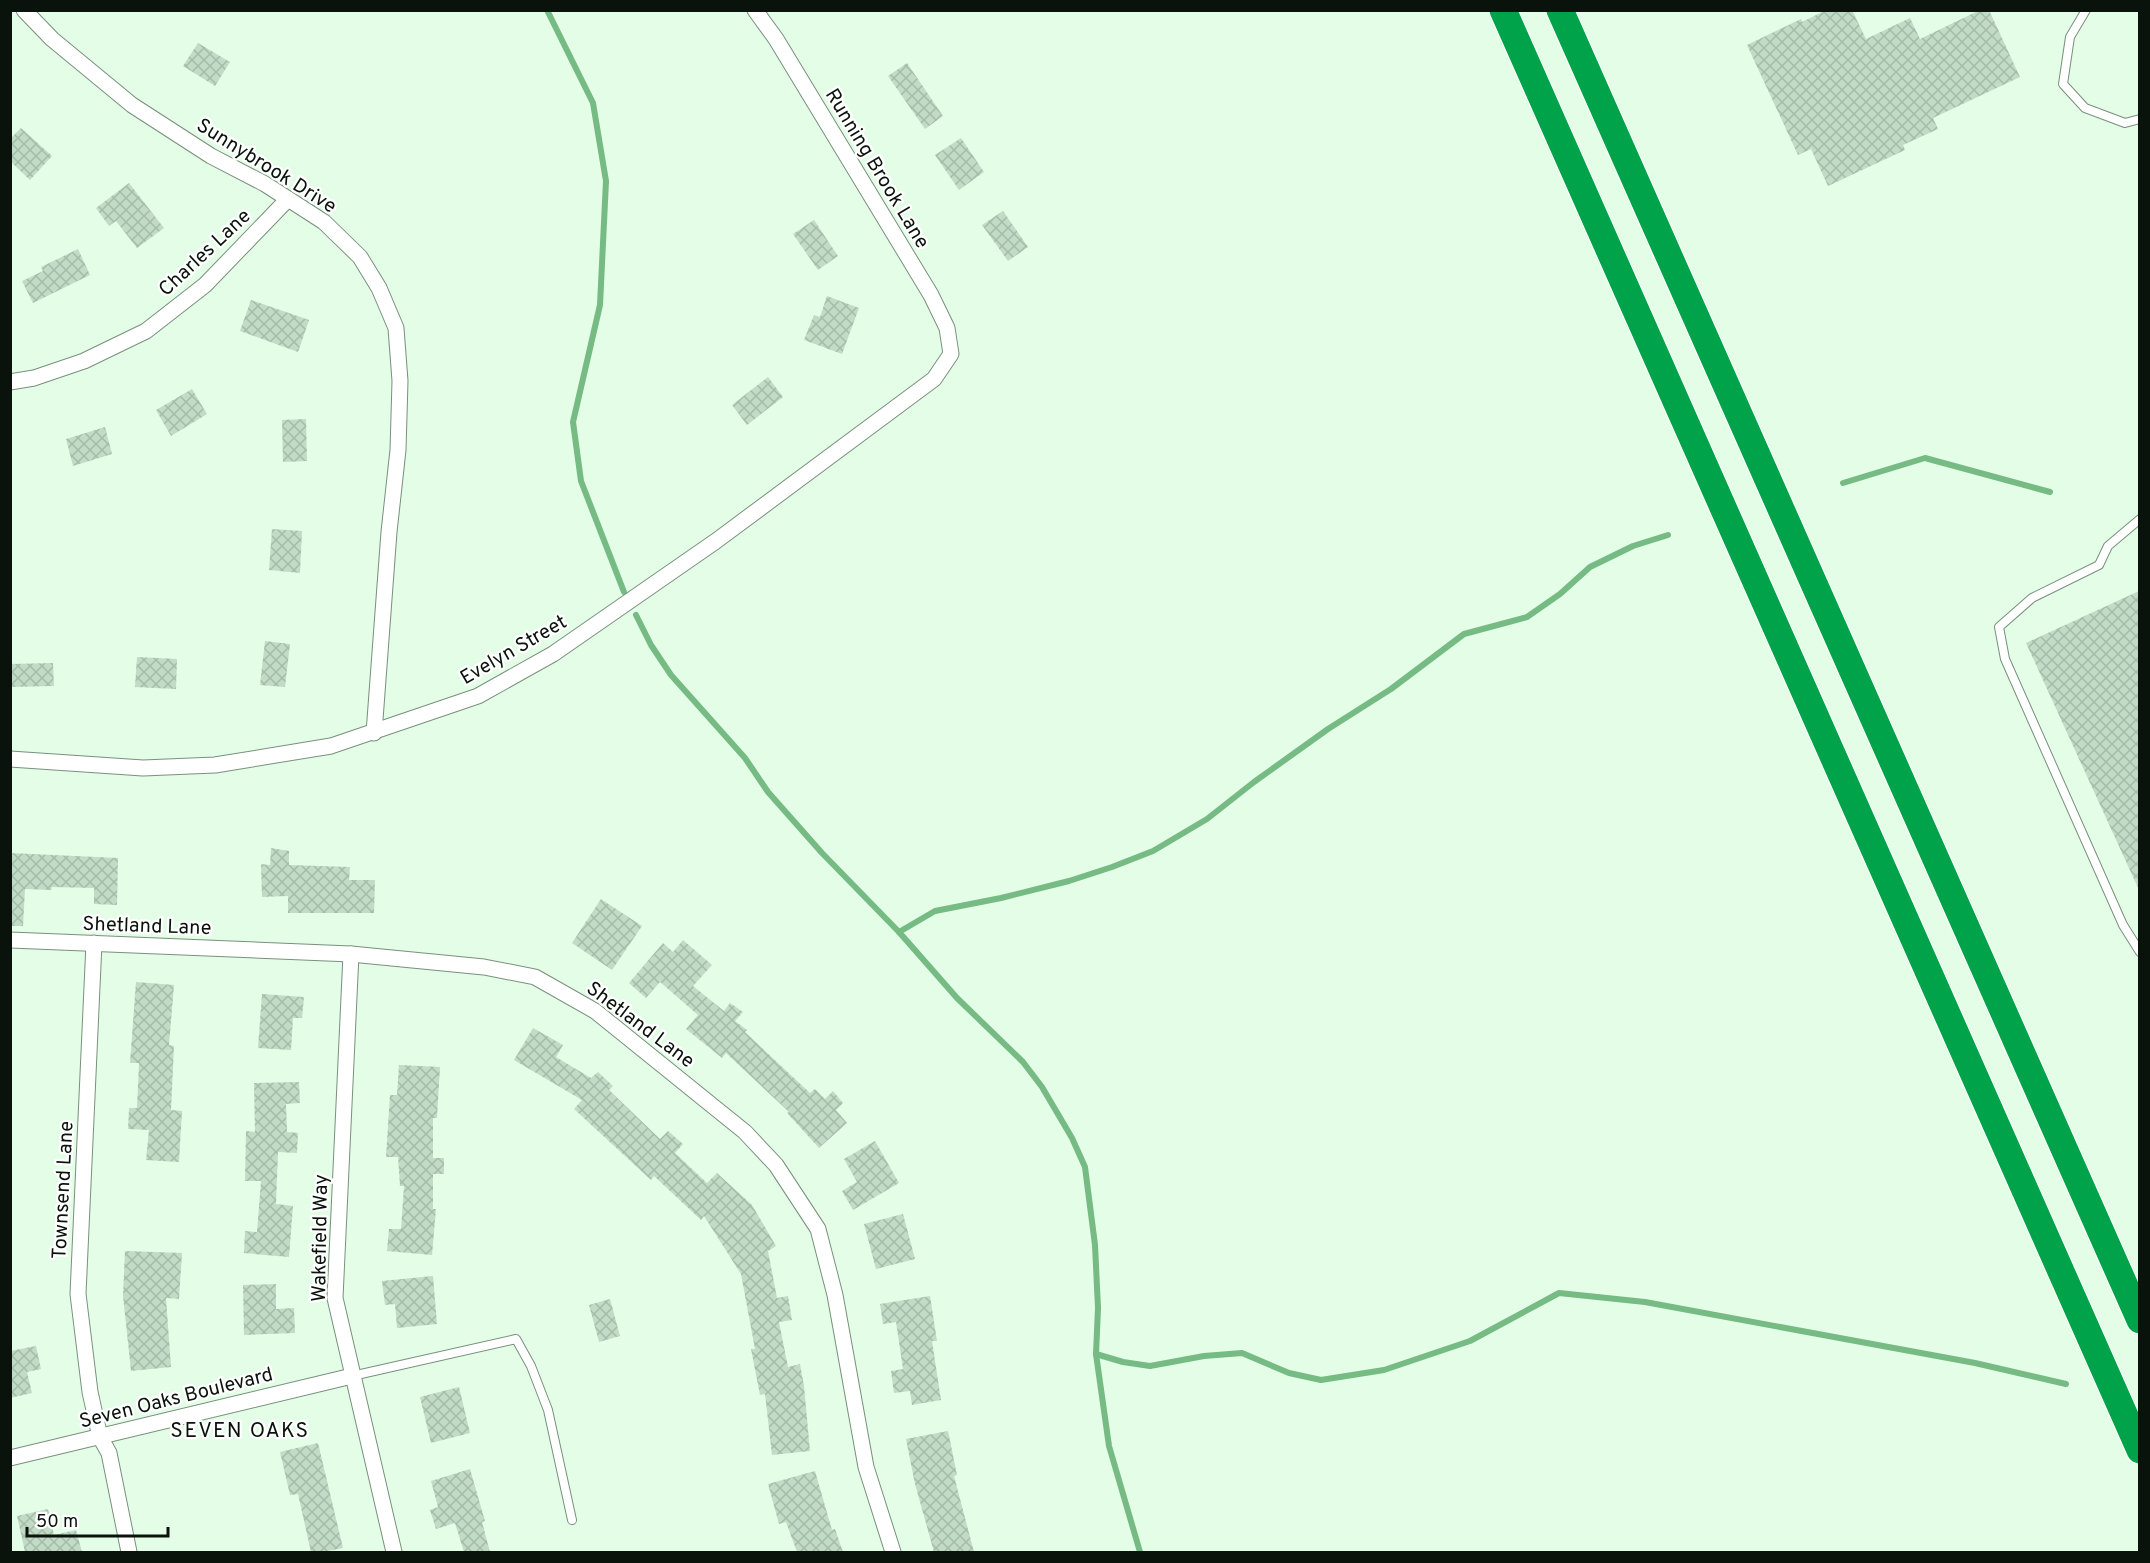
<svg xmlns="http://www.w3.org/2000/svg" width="2150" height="1563" viewBox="0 0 2150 1563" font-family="Overpass,sans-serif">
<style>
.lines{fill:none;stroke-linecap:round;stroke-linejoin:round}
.stream{stroke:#76ba84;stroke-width:6}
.building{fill:url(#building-cross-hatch)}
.lane-casing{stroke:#79907d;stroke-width:10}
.street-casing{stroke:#79907d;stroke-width:17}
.highway-casing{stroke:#fff;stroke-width:29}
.lane{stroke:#fff;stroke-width:8}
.street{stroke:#fff;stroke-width:15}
.highway{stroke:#00a34a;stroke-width:27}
.labels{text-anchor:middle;stroke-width:4.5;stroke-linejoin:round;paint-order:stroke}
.street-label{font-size:20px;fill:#09120b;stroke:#fff}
.neighbourhood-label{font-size:21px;letter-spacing:1.5px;fill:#09120b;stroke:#fff}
</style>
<defs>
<pattern id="building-cross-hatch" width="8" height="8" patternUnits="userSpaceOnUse" patternTransform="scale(1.5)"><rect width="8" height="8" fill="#c2dbc6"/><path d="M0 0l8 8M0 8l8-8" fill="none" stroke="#a5bba9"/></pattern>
</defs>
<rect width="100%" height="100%" fill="#e3fde7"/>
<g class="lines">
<g class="stream">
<polyline points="547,10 593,103 606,181 600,305 573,422 581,481 624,592"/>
<polyline points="1843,483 1925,458 2050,492"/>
<polyline points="636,615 651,645 671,675 745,758 768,792 822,853 899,932 957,998 1023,1062 1042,1087 1072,1138 1085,1167 1095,1245 1098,1308 1096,1354 1109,1446 1140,1552"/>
<polyline points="899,932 935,911 1001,898 1069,881 1112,867 1153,851 1207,819 1254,782 1328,729 1391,689 1464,634 1527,617 1560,594 1590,567 1633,546 1668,535"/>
<polyline points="1096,1354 1123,1362 1150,1366 1204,1356 1242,1353 1289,1373 1321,1380 1384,1370 1470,1341 1559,1293 1645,1302 1975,1363 2066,1384"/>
</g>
</g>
<g class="building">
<polygon points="1826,10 1852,10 1866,39 1910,18 1920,39 1980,10 1989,10 2020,77 1933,118 1938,129 1903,145 1905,150 1828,186 1811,149 1798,155 1747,45 1801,19 1802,22"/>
<polygon points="198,43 230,62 215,86 183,66"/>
<polygon points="907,63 943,116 925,129 888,76"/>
<polygon points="21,128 52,156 30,180 10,161 10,139"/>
<polygon points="961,138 984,172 959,190 935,155"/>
<polygon points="129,183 164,228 137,248 116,221 109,226 96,208"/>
<polygon points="1003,211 1028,247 1008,261 982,225"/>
<polygon points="814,220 838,256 818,270 793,234"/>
<polygon points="78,249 90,275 33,303 22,281 43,271 41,267"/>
<polygon points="827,296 859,308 842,354 804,340 814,315 820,317"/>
<polygon points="251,300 309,320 298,352 240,331"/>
<polygon points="768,377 783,397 747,425 732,405"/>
<polygon points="192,389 207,414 171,436 156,410"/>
<polygon points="306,419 307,461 283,462 282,420"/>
<polygon points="105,427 112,454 73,466 66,439"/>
<polygon points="272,529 302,531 300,573 269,570"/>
<polygon points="2139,591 2139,890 2026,643"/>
<polygon points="265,641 290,644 285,687 260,685"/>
<polygon points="137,657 177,659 176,689 135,687"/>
<polygon points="53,663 54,686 10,687 10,664"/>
<polygon points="271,848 289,851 289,865 350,867 349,880 375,880 374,913 288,913 288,896 262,897 261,864 270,865"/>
<polygon points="10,853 118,858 117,905 94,904 94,888 52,887 51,890 25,889 23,926 10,926"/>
<polygon points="601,899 642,926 612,970 572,943"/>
<polygon points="683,940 712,965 693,986 724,1011 730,1003 743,1012 735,1021 747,1030 745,1032 810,1093 815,1089 825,1099 833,1091 843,1103 836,1110 847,1123 819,1148 787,1113 789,1112 726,1053 722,1058 686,1029 698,1015 660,982 646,998 629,983 663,943 673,952"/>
<polygon points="136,982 174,985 169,1045 174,1046 171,1110 182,1111 179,1162 146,1160 149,1130 128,1129 129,1108 137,1108 139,1063 130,1063"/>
<polygon points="262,994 304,997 302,1018 293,1018 291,1050 258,1048"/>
<polygon points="533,1028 563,1045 556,1057 591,1078 598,1072 613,1086 609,1090 660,1139 668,1131 683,1144 675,1153 707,1183 717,1173 752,1205 776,1246 768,1251 777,1298 788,1296 792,1320 779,1322 788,1367 800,1364 804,1386 810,1451 772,1455 765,1394 760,1395 751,1349 755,1349 741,1274 704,1216 701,1220 654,1176 651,1180 574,1109 582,1100 514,1060"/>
<polygon points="399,1065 440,1067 437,1118 433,1118 433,1158 444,1158 444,1174 433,1174 433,1209 436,1209 432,1255 387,1251 389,1229 401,1229 404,1186 400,1186 398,1157 386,1157 390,1095 397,1095"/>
<polygon points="299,1082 300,1103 286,1104 287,1132 298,1133 297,1153 278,1152 276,1204 293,1206 289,1257 244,1253 245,1231 257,1232 261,1181 245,1181 246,1131 255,1132 254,1083"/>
<polygon points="875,1141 899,1183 853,1210 842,1191 857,1182 844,1159"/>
<polygon points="903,1214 915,1259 876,1269 864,1224"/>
<polygon points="125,1251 182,1253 179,1299 166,1298 171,1367 131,1371 123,1296"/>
<polygon points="433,1276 437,1324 397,1328 395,1304 385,1305 382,1281"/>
<polygon points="276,1284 276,1309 294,1308 295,1333 244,1335 243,1285"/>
<polygon points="930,1296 937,1341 932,1341 941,1400 912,1405 910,1391 894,1393 891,1371 903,1369 896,1322 883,1324 880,1304"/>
<polygon points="610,1299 620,1336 599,1342 589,1305"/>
<polygon points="36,1346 41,1369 27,1372 32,1393 10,1398 10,1351"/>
<polygon points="459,1387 470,1433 431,1443 420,1397"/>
<polygon points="948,1431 957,1475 954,1476 974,1552 934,1552 915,1484 906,1439"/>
<polygon points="318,1443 343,1548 322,1552 311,1552 298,1494 290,1495 280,1452"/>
<polygon points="470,1469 485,1521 482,1522 490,1552 464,1552 455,1523 436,1529 430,1510 438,1507 431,1481"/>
<polygon points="815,1471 832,1530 835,1529 843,1552 797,1552 786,1522 779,1524 768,1484"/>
<polygon points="48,1509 54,1535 76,1530 82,1552 25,1552 17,1516"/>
</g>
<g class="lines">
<g class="lane-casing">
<g id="lane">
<polyline points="2086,10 2070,37 2063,84 2085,108 2125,123 2140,119"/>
<polyline points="2140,519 2108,546 2099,565 2032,598 1999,627 2005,659 2123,925 2140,952"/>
<polyline points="352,1376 516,1339 531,1366 548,1410 572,1520"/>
</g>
</g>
<g class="street-casing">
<g id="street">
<polyline points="24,10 52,39 132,105 211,156 265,184 324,222 360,257 379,288 396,328 400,381 398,450 389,532 374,733"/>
<polyline points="10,382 34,378 84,361 146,331 205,285 288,199"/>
<polyline points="10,759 143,768 215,765 331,746 478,696 553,654 716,541 934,379 951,354 947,328 931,295 776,39 755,10"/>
<polyline points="10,940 351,954 484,967 535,977 595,1011 745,1132 776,1165 818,1229 835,1295 866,1467 893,1552"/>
<polyline points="94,943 78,1294 90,1392 100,1437 109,1453 129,1552"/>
<polyline points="351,954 335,1298 394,1552"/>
<polyline points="10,1458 352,1376"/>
</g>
</g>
<g class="highway-casing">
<g id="highway">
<polyline points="1503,10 2140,1450"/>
<polyline points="1560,10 2140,1320"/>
</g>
</g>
<use href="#lane" class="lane"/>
<use href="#street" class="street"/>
<use href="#highway" class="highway"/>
</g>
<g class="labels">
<g class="street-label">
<text transform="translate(267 165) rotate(32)" y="7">Sunnybrook Drive</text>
<text transform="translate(878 168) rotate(59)" y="7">Running Brook Lane</text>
<text transform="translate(204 252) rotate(-43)" y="7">Charles Lane</text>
<text transform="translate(513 649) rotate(-30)" y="7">Evelyn Street</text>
<text transform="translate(147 925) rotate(2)" y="7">Shetland Lane</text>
<text transform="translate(641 1024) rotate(37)" y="7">Shetland Lane</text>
<text transform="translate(62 1190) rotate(-87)" y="7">Townsend Lane</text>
<text transform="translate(319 1238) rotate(-89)" y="7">Wakefield Way</text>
<text transform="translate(176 1397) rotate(-14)" y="7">Seven Oaks Boulevard</text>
</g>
<g class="neighbourhood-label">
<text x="240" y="1437">SEVEN OAKS</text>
</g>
</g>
<rect width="2150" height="1563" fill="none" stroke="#09120b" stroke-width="24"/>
<path d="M27 1527v9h141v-9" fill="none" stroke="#09120b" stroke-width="3"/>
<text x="36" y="1527" font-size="18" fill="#09120b" stroke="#ffffff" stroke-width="4.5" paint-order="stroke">50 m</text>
</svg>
